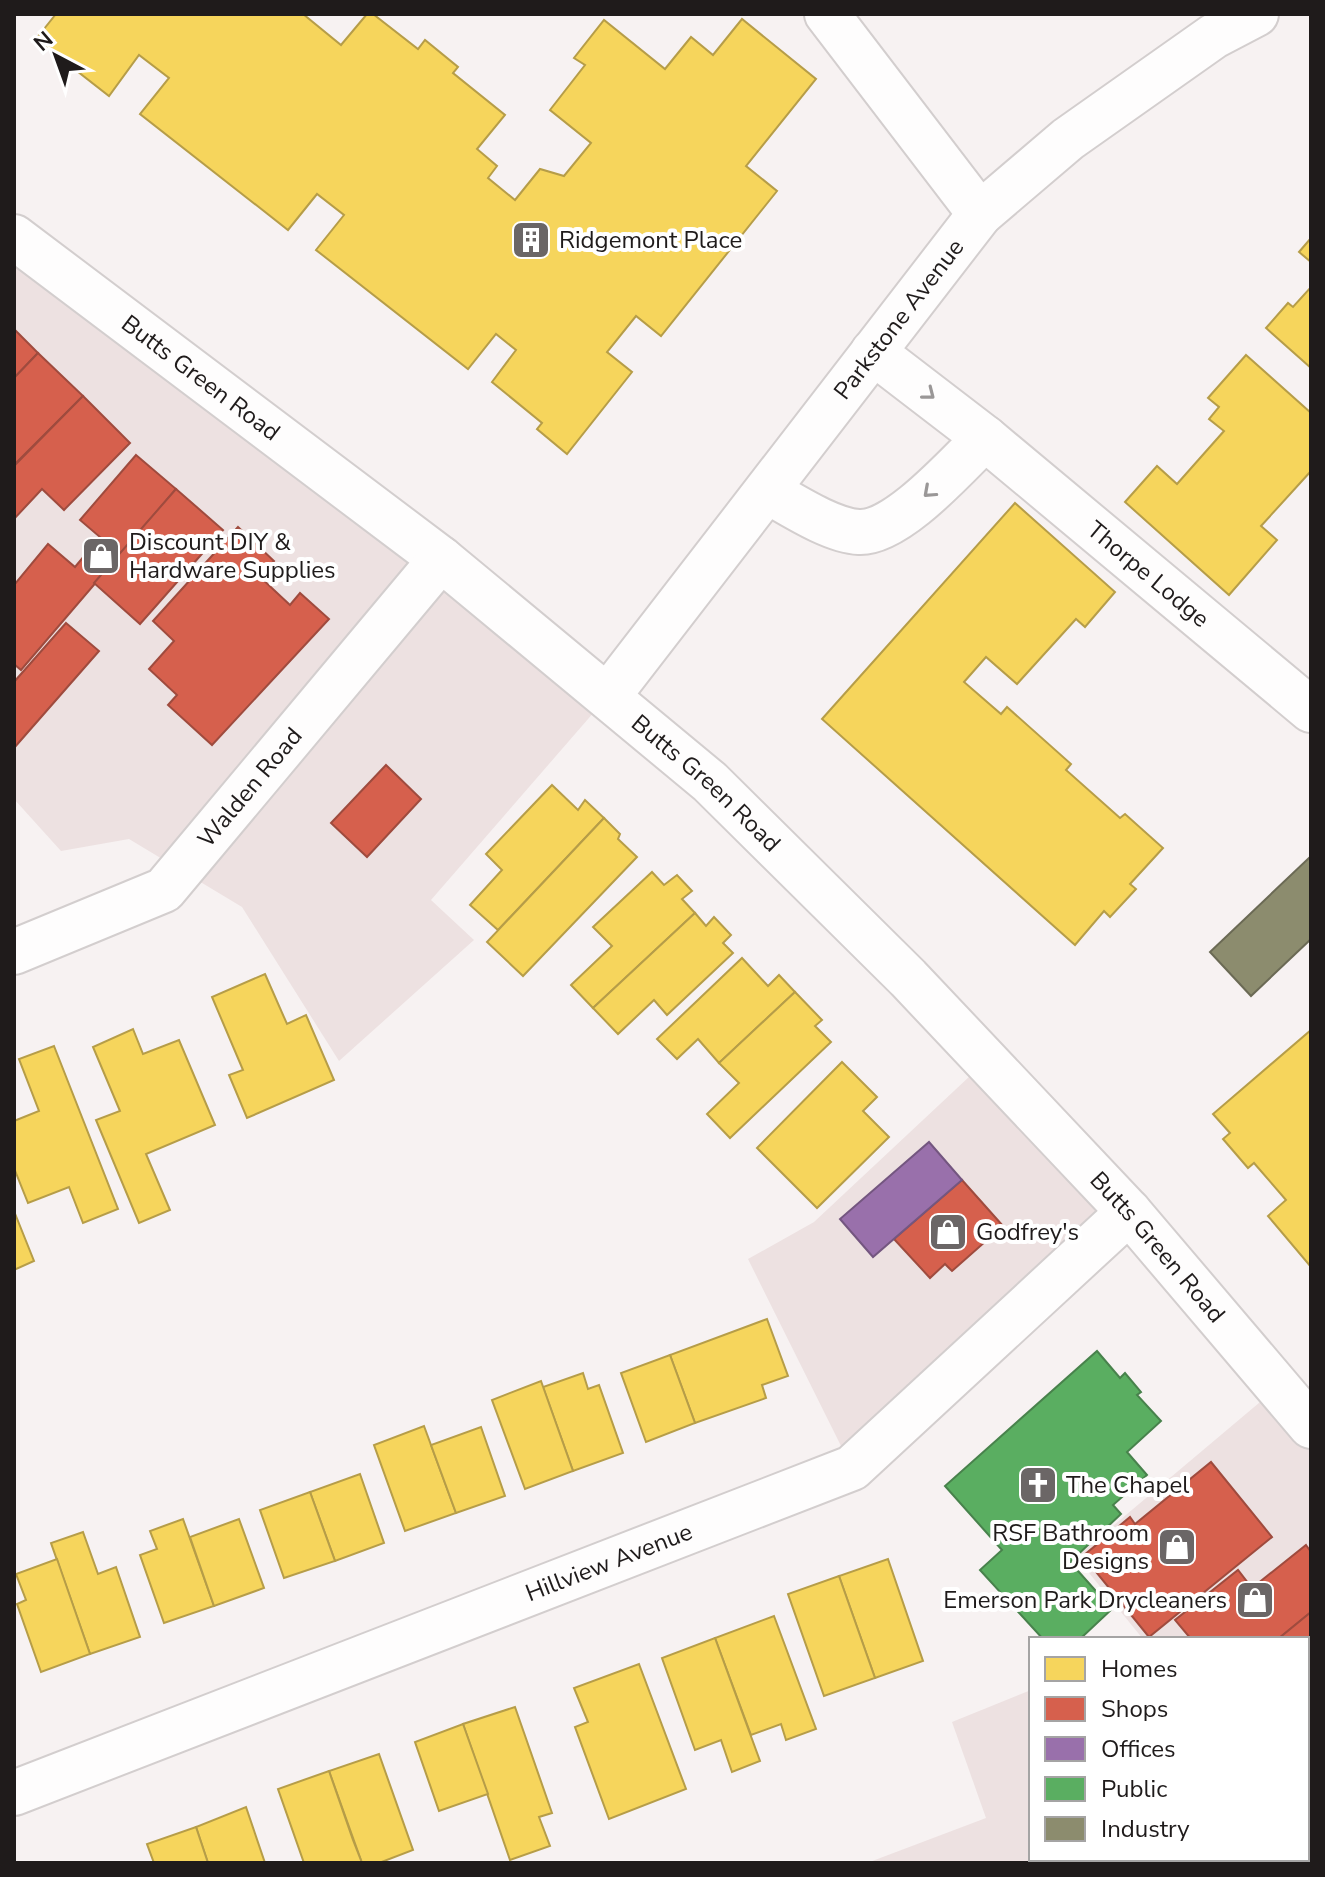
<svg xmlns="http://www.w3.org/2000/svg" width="1325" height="1877" viewBox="0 0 1325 1877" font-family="'Nunito Sans',sans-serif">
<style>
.built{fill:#ede1e1}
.homes{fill:#f6d55c;stroke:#b69d48;stroke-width:2}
.shops{fill:#d6604d;stroke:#9f4b3e;stroke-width:2}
.offices{fill:#9970ab;stroke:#745680;stroke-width:2}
.public{fill:#5aae61;stroke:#48824c;stroke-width:2}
.industry{fill:#8c8c6e;stroke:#6b6a55;stroke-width:2}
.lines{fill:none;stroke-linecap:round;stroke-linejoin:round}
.minor-casing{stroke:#d3cece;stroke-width:48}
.minor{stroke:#fefdfd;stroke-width:44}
.oneway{stroke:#9a9797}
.labels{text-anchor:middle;stroke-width:8;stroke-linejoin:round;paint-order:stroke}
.poi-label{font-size:24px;fill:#1f1b1b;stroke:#fff;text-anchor:start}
.street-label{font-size:24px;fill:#1f1b1b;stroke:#fff}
</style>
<rect width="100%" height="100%" fill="#f7f2f2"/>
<g class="built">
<polygon points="14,237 608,696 431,900 474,940 339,1061 242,907 129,839 61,851 14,799"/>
<polygon points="986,1061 1129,1212 852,1468 748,1259 814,1222"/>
<polygon points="1278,1387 1311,1426 1311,1863 867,1863 986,1818 952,1722 1031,1690 1031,1859 1307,1859 1307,1639 1143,1639 1076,1557"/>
</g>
<g class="homes">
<polygon points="56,14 303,14 341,45 367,14 373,14 418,49 425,40 458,67 453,73 505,115 477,149 497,166 488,178 515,200 540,169 564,176 591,143 550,110 585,65 574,58 604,20 665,69 691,37 713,55 742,19 816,79 746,166 777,191 661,336 636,316 607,352 632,372 567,454 537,429 542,423 492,382 516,350 496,334 468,369 316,250 344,215 317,194 288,230 140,114 169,78 139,55 109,96 36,39"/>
<polygon points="1311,238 1311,262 1299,252"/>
<polygon points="1311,287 1311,368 1266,328 1288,303 1293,307"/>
<polygon points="1246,355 1311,413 1311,471 1261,526 1277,540 1229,595 1125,502 1157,466 1177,484 1224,431 1209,419 1219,407 1208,398"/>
<polygon points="1015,503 1115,592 1085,627 1076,619 1017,684 986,657 964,682 1001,714 1007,707 1071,764 1066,770 1120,818 1125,814 1163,848 1130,884 1136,889 1110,917 1104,911 1075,945 822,719"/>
<polygon points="552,785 578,810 585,800 604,818 498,930 470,905 502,870 486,854"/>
<polygon points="604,818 620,834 618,839 637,857 523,976 487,942"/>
<polygon points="652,872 664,885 677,875 692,891 682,899 695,913 593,1008 571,985 612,946 593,927"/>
<polygon points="695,913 706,926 714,917 731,935 723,943 733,953 667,1015 654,1000 618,1034 593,1008"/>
<polygon points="742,958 768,986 779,975 795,992 719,1063 698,1039 677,1059 657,1039"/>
<polygon points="265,974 287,1024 306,1015 334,1080 247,1118 229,1075 243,1070 212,997"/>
<polygon points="795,992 822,1020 815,1026 831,1042 730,1138 707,1114 739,1083 719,1063"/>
<polygon points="133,1029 143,1054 179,1040 215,1125 146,1154 170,1210 139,1223 96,1120 120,1111 93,1047"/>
<polygon points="1311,1030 1311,1267 1268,1216 1286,1200 1254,1163 1248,1168 1223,1139 1230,1133 1213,1114"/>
<polygon points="54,1046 118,1209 83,1223 69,1187 28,1203 14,1168 14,1121 39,1111 19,1059"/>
<polygon points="842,1062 877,1097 863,1111 889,1137 817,1208 757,1148"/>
<polygon points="14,1211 34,1261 14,1270"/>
<polygon points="767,1319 788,1376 762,1385 766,1398 695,1423 670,1355"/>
<polygon points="670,1355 695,1423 646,1442 621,1373"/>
<polygon points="583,1373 588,1389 599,1385 623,1453 573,1471 543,1387"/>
<polygon points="541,1381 573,1471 525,1489 492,1400"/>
<polygon points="424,1426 456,1513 405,1531 374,1445"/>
<polygon points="481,1427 505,1496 456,1513 431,1445"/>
<polygon points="360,1474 384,1543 335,1561 310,1492"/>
<polygon points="310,1492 335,1561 284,1578 260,1510"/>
<polygon points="183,1519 214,1606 164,1623 140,1555 157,1549 150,1531"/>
<polygon points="239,1519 264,1588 214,1606 190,1537"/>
<polygon points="83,1532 98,1574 116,1567 140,1637 90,1654 51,1543"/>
<polygon points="57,1559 90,1654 41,1672 17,1604 26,1600 16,1574"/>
<polygon points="888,1559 923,1661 875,1678 839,1576"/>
<polygon points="839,1576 875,1678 824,1696 788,1594"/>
<polygon points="774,1616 816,1729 786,1740 781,1724 751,1735 715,1638"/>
<polygon points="715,1638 760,1761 732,1772 721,1740 695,1750 662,1658"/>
<polygon points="639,1664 686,1789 609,1819 575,1727 588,1722 574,1688"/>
<polygon points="515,1707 552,1813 539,1817 550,1846 510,1860 463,1724"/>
<polygon points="463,1724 488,1794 439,1811 415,1742"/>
<polygon points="379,1754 413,1850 379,1863 362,1863 329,1771"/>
<polygon points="329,1771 353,1840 362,1863 304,1863 278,1789"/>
<polygon points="246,1807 265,1863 208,1863 196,1827"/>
<polygon points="196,1827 208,1863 154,1863 147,1844"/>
</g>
<g class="shops">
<polygon points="14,329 38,353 14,378"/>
<polygon points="38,353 83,396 14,465 14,378"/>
<polygon points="83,396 130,443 64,510 42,489 14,519 14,466"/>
<polygon points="136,455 176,489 21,670 14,664 14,585 48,544 75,567 100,537 80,520"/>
<polygon points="176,489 223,530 140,624 94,583"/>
<polygon points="238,527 274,561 260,577 290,605 300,593 329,619 212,745 168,705 177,695 149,669 174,641 153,621"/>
<polygon points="66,623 99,651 14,748 14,682"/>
<polygon points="386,765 421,799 367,857 331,823"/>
<polygon points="962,1180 1003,1226 952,1271 945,1264 930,1278 894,1239"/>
<polygon points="1211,1462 1272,1537 1149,1637 1083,1556 1130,1517 1135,1524"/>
<polygon points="1306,1545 1311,1552 1311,1612 1278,1639 1191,1639 1175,1620 1238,1570 1252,1588"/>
<polygon points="1311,1612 1311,1674 1307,1677 1307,1639 1278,1639"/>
<polygon points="1311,1674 1311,1718 1307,1713 1307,1677"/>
</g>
<polygon class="offices" points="929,1142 962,1180 873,1257 840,1219"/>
<polygon class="public" points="1097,1351 1120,1378 1125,1373 1141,1392 1137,1395 1161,1421 1127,1452 1147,1475 1113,1505 1121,1514 1070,1562 1112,1609 1080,1639 1043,1639 980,1570 1002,1550 945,1486"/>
<polygon class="industry" points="1311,856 1311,939 1251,996 1210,952"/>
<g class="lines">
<g class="minor-casing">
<g id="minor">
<polyline points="827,14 980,214"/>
<path id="s1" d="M14,237L441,559L710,782L908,978L1129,1212L1311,1426"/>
<path id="s2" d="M873,352L985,438L1311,710"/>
<path d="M769,492C792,505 832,531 859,532C897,534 958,464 985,438"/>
<path id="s3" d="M608,696L980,214L1068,139L1214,36L1256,14"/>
<path id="s4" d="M14,952L164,890L441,559"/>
<path id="s5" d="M14,1793L852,1468L1129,1212"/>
</g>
</g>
<use href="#minor" class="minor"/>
</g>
<defs><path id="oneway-chevron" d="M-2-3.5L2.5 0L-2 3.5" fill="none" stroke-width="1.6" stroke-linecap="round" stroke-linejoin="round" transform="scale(2)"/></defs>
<g class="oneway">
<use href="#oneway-chevron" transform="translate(929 394) rotate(38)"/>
<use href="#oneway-chevron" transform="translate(929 492) rotate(138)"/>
</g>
<defs>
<g id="building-square" transform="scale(2)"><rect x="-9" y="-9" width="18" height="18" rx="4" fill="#6b6666" stroke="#fff"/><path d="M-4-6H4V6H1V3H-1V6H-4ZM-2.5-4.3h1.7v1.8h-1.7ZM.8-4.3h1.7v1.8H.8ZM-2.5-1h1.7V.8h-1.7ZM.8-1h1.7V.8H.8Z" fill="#fff"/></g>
<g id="shop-square" transform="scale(2)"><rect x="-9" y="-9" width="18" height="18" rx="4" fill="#6b6666" stroke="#fff"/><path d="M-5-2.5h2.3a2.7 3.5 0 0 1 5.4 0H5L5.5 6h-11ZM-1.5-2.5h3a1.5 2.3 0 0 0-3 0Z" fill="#fff"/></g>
<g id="church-square" transform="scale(2)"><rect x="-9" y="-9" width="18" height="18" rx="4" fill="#6b6666" stroke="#fff"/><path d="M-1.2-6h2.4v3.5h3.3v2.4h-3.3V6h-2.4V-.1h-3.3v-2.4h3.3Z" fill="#fff"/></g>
</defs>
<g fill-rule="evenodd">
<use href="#building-square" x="531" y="240"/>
<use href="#shop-square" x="101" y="556"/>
<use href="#shop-square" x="948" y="1232"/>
<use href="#church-square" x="1038" y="1485"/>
<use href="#shop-square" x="1177" y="1547"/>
<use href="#shop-square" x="1255" y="1600"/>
</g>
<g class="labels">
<g class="poi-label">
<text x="559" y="248">Ridgemont Place</text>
<text x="129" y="550">Discount DIY &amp;<tspan x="129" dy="28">Hardware Supplies</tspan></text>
<text x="976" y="1240">Godfrey's</text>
<text x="1066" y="1493">The Chapel</text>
<text x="1149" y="1541" text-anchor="end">RSF Bathroom<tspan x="1149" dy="28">Designs</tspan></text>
<text x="1227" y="1608" text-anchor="end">Emerson Park Drycleaners</text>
</g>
<g class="street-label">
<text dy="8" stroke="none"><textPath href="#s3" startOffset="476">Parkstone Avenue</textPath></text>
<text dy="8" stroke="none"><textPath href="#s1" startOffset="234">Butts Green Road</textPath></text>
<text dy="8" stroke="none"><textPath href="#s2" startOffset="354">Thorpe Lodge</textPath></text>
<text dy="8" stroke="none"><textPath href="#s1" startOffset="882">Butts Green Road</textPath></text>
<text dy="8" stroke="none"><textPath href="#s4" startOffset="296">Walden Road</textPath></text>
<text dy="8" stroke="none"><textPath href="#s1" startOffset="1530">Butts Green Road</textPath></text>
<text dy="8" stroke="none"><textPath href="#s5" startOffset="638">Hillview Avenue</textPath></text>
</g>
</g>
<rect width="1325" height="1877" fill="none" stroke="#1f1b1b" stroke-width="32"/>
<rect x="1029" y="1637" width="280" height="224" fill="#ffffff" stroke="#a5a4a4" stroke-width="2"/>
<rect x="1045" y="1657" width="40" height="24" fill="#f6d55c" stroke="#a5a4a4" stroke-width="2"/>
<text x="1101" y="1677" font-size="24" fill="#1f1b1b">Homes</text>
<rect x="1045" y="1697" width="40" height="24" fill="#d6604d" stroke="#a5a4a4" stroke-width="2"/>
<text x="1101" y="1717" font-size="24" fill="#1f1b1b">Shops</text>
<rect x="1045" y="1737" width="40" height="24" fill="#9970ab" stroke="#a5a4a4" stroke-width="2"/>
<text x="1101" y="1757" font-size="24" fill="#1f1b1b">Offices</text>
<rect x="1045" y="1777" width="40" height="24" fill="#5aae61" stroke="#a5a4a4" stroke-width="2"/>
<text x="1101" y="1797" font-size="24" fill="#1f1b1b">Public</text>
<rect x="1045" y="1817" width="40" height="24" fill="#8c8c6e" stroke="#a5a4a4" stroke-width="2"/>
<text x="1101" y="1837" font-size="24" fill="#1f1b1b">Industry</text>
<g transform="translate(56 56) rotate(319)" stroke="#ffffff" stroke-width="6" paint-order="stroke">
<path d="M0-6L14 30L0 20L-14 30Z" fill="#1f1b1b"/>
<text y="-12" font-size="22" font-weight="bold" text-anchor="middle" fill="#1f1b1b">N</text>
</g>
</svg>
